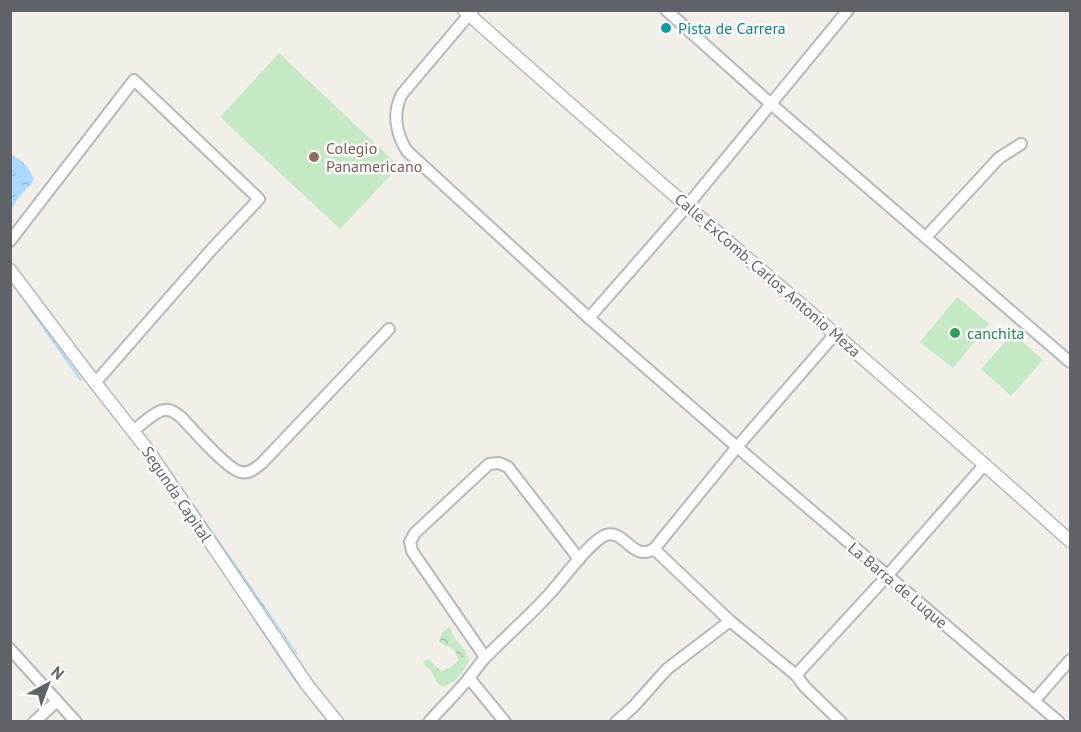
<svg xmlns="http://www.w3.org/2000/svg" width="1081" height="732" viewBox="0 0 1081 732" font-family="'PT Sans',sans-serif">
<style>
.green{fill:#c5e8c5}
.forest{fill:url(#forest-crowns)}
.water{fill:url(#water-ripples)}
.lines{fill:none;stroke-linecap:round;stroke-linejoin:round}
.minor-casing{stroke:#b5b8bc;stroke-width:14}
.tertiary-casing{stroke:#b5b8bc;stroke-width:15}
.minor{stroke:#fff;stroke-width:10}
.tertiary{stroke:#fff;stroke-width:12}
.culture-dot{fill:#0f9aa8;stroke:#fff;stroke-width:2}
.education-dot{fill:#8d6e63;stroke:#fff;stroke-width:2}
.leisure-dot{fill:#2e9e5b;stroke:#fff;stroke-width:2}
.labels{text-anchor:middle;stroke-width:5;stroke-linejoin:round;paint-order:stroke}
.culture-label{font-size:16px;fill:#0d838f;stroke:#fff;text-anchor:start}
.education-label{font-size:16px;fill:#785e54;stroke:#fff;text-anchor:start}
.street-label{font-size:16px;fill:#5f6368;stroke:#fff}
.leisure-label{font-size:16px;fill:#27864d;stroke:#fff;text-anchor:start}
</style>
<defs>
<pattern id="forest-crowns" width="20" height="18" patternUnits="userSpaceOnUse" patternTransform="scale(1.5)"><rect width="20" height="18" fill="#c5e8c5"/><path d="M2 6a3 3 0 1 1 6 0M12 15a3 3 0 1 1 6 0" fill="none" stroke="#a3c0a4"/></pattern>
<pattern id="water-ripples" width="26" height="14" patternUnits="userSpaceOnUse" patternTransform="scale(1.5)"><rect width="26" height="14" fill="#aadaff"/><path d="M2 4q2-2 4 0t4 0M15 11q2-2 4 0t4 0" fill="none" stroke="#8eb4d2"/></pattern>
</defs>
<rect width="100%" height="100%" fill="#f1efe8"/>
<g class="green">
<polygon points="279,53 399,166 340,229 220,117"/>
<polygon points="957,297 989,324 953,368 920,342"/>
<polygon points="1013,333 1043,360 1011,396 981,369"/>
</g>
<path class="forest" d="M449,627H450C454,643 467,646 469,660C464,672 454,684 442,687C435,682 436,678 432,672C428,667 425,667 423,662L427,659C433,662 436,668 442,671L451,667L458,660C456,646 449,648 439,642L442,633Z"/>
<g class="water">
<path d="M11,155C23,160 29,167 34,179L31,184L19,197L11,210Z"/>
<polygon points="11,281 82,380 80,381 11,283"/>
<polygon points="145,434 298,654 297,655 144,435"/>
<polygon points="250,612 293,675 318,708 317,709 291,676 249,613"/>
</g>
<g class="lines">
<g class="minor-casing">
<g id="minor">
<path d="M473,10L402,94C392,113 396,134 407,151L589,318L737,447L1059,722"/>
<polyline points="666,10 771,104 1070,362"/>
<polyline points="926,237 999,158 1021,144"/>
<polyline points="10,241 134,80 259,199 212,249 95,383"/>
<polyline points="589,318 687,206 848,10"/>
<path d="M133,431C140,426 156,410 165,410C172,409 177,414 182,418C193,430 228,470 241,472C249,474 256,468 262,463L389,329"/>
<polyline points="654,549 730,621 796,675 805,687 841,722"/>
<polyline points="10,649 76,722"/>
<polyline points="485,657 412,551 410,542 415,533 489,464 499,463 508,467 579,559"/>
<polyline points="796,675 887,576 985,464"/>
<polyline points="469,678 505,722"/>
<polyline points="1035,700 1070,660"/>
<polyline points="34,722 57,701"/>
<path d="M429,722C442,707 457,693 469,678C475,671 480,662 487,656C508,634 532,614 552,591C564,578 591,540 606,535C625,529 632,562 654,549L737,447L836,333"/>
<polyline points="616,722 634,706 667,669 730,621"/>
</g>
</g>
<g class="tertiary-casing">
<g id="tertiary">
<path d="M464,10C664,190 871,361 1070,541"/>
<polyline points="10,270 86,371 147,449 308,686 337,722"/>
</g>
</g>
<use href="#minor" class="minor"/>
<use href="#tertiary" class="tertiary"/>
</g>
<circle class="culture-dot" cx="666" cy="28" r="6"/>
<circle class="education-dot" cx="314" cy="157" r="6"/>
<circle class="leisure-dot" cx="955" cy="333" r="6"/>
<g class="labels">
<g class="culture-label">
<text x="678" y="34">Pista de Carrera</text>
</g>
<g class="education-label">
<text x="326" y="154">Colegio<tspan x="326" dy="18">Panamericano</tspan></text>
</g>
<g class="street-label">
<text transform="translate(768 275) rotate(41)" y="6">Calle ExComb. Carlos Antonio Meza</text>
<text transform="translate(177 494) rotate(56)" y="6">Segunda Capital</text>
<text transform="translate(898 585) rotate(40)" y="6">La Barra de Luque</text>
</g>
<g class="leisure-label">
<text x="967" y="339">canchita</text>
</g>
</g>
<rect width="1081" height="732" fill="none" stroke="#5f6368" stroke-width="24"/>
<g transform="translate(48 684) rotate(41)" stroke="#ffffff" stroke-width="4.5" paint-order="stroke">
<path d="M0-4.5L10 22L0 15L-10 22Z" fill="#5f6368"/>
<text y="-9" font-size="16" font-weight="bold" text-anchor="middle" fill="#5f6368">N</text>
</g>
</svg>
